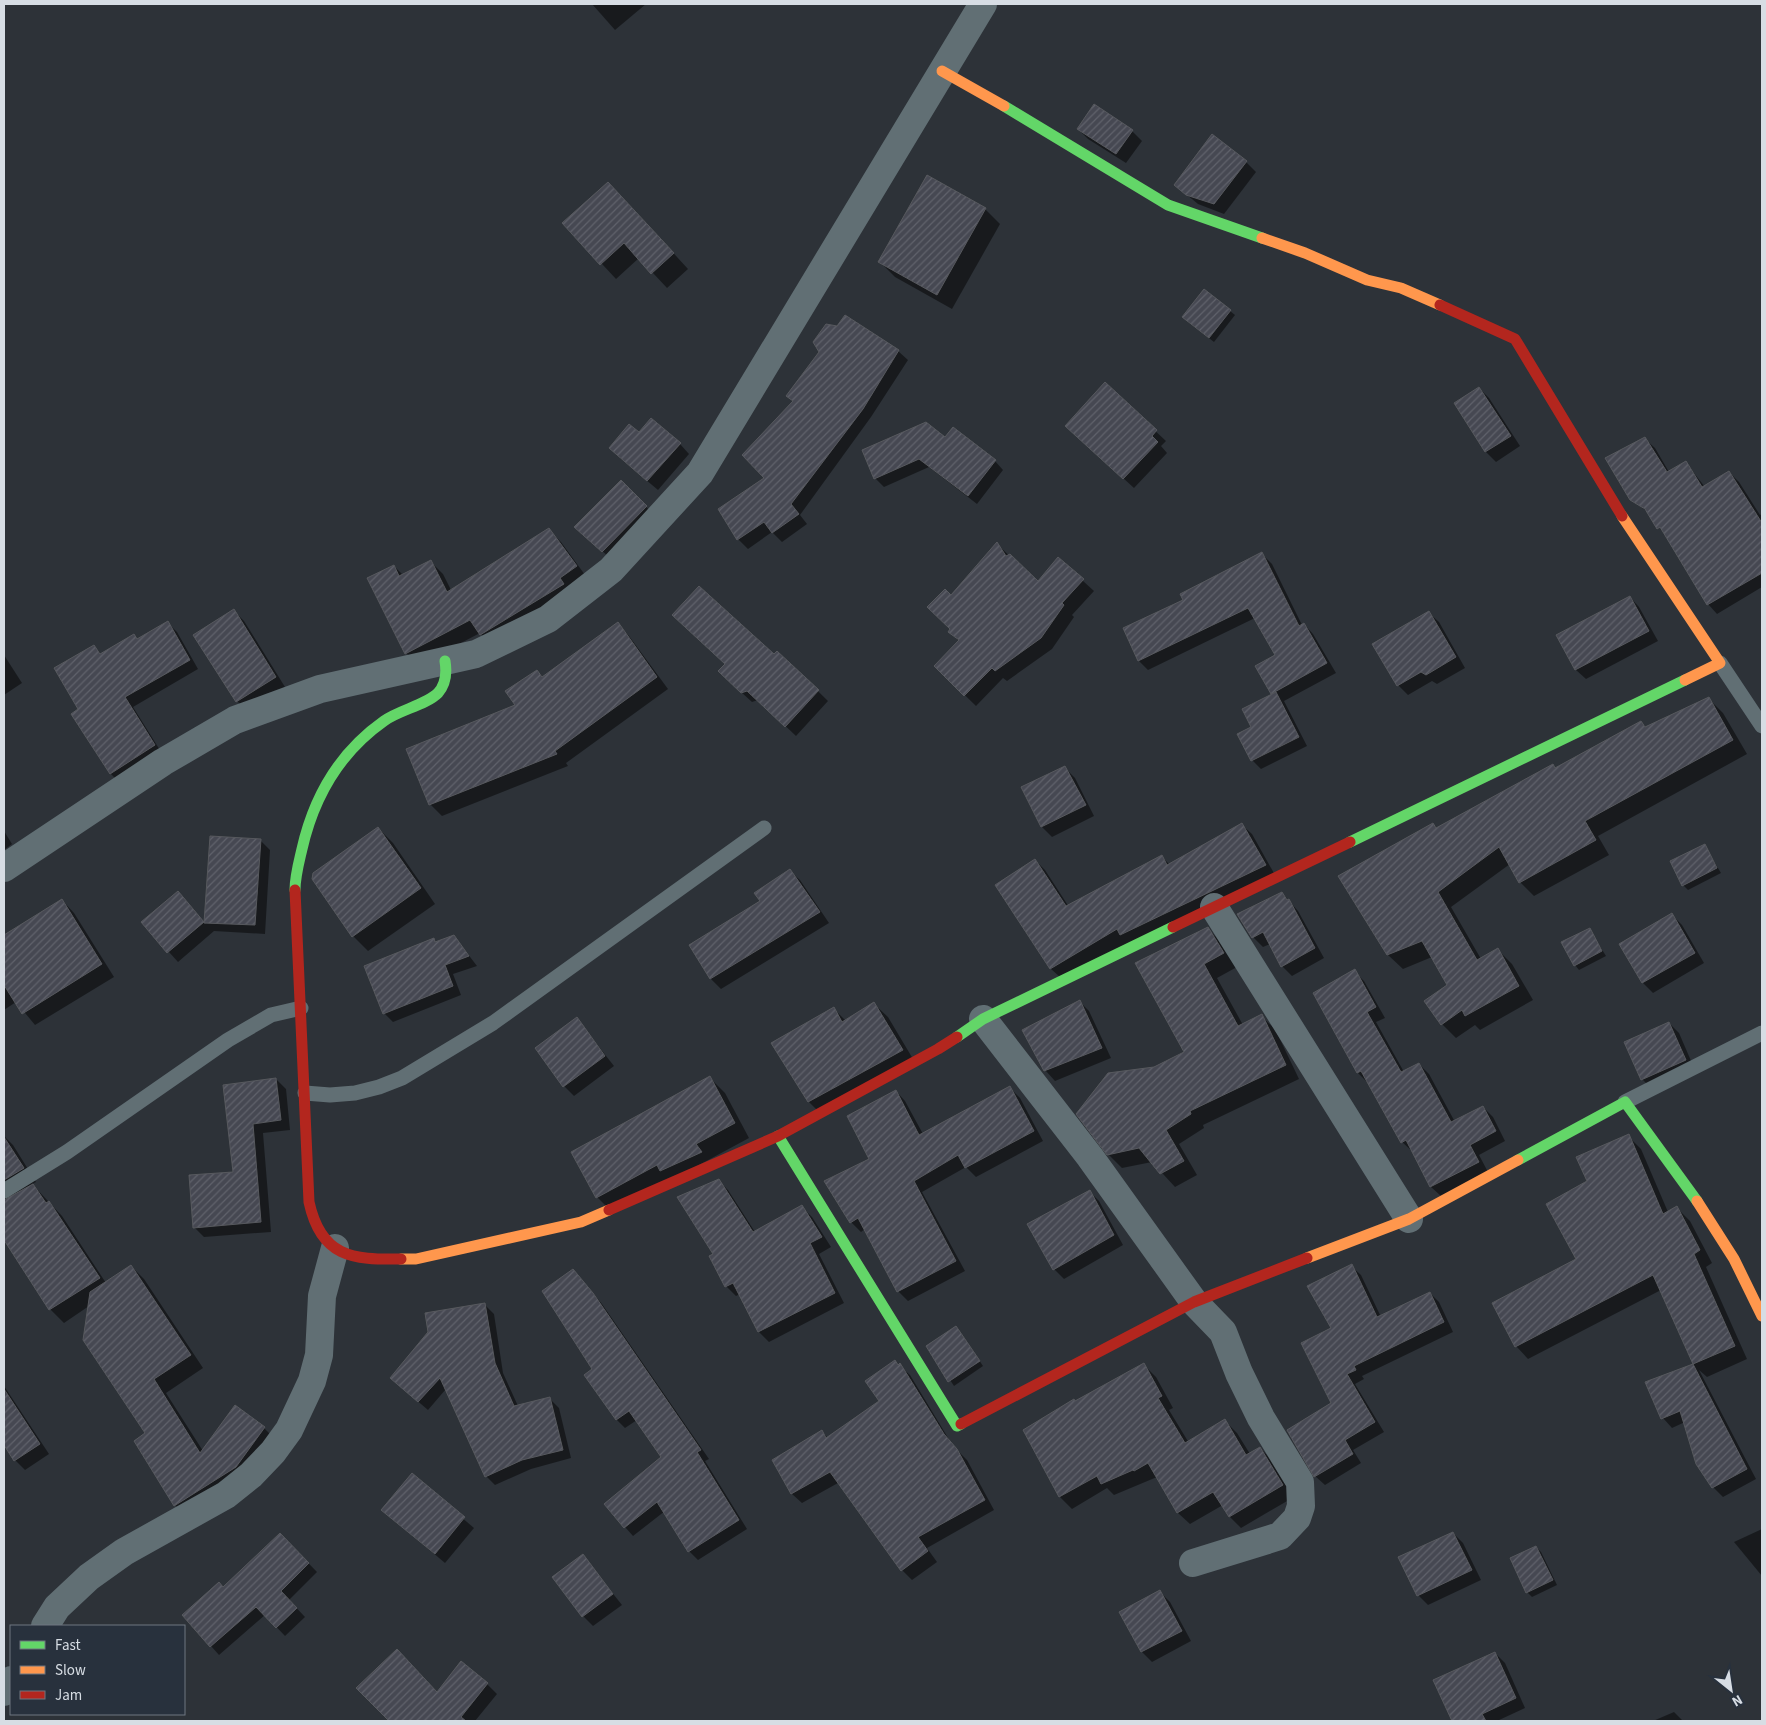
<svg xmlns="http://www.w3.org/2000/svg" width="1766" height="1725" viewBox="0 0 1766 1725" font-family="'Source Sans 3',sans-serif">
<style>
.shadow{fill:#0007}
.building{fill:url(#building-hatch);stroke:#57595e}
.lines{fill:none;stroke-linecap:round;stroke-linejoin:round}
.lane{stroke:#616f74;stroke-width:15}
.street{stroke:#616f74;stroke-width:28}
.fast{stroke:#63d668;stroke-width:11}
.slow{stroke:#ff974d;stroke-width:11}
.jam{stroke:#b3261e;stroke-width:11}
</style>
<defs>
<pattern id="building-hatch" width="6" height="6" patternUnits="userSpaceOnUse" patternTransform="scale(1.25)"><rect width="6" height="6" fill="#464852"/><path d="M-1 1l2-2M0 6l6-6M5 7l2-2" fill="none" stroke="#60626b"/></pattern>
</defs>
<rect width="100%" height="100%" fill="#2d3238"/>
<g class="shadow">
<polygon points="592,4 646,4 615,30"/>
<polygon points="1078,129 1132,131 1142,141 1126,163 1088,139"/>
<polygon points="1246,162 1256,172 1224,214 1198,204 1175,185"/>
<polygon points="623,198 688,269 667,288 639,258 616,279 564,223"/>
<polygon points="985,209 1000,224 952,309 895,277 880,262"/>
<polygon points="1230,311 1235,315 1214,342 1188,322"/>
<polygon points="837,328 898,351 908,360 871,417 800,515 807,524 782,542 772,532 748,549 738,539 720,509 766,478 794,402 787,396"/>
<polygon points="1105,384 1166,441 1161,446 1167,453 1134,488 1076,435"/>
<polygon points="1479,388 1489,398 1520,446 1496,462 1486,452 1455,404"/>
<polygon points="639,434 680,444 689,454 658,490 620,458"/>
<polygon points="945,439 995,461 1003,470 977,504 929,467 884,487 875,478"/>
<polygon points="1645,439 1655,448 1669,472 1686,463 1705,487 1729,472 1739,482 1760,515 1762,514 1762,587 1717,614 1708,604 1668,537 1650,514 1631,499"/>
<polygon points="621,481 656,517 612,560 586,536"/>
<polygon points="549,530 561,542 588,579 493,646 480,633 419,665 406,653 394,566 403,575 431,562 443,574 451,590"/>
<polygon points="997,544 1038,583 1059,559 1094,591 1072,615 1074,617 1052,649 1007,681 1003,678 976,706 935,666 959,641 950,632 952,630 951,597"/>
<polygon points="1262,554 1272,564 1302,625 1304,624 1313,634 1336,673 1284,701 1307,746 1261,769 1252,760 1252,727 1273,694 1277,656 1255,618 1148,670 1139,661 1124,629 1184,601"/>
<polygon points="1630,597 1639,607 1658,641 1586,679 1576,670 1558,635"/>
<polygon points="234,611 244,621 285,687 247,711 237,701"/>
<polygon points="1429,613 1439,622 1465,668 1437,684 1432,681 1408,695 1398,685"/>
<polygon points="168,623 177,632 198,669 133,707 163,755 120,783 110,773 94,646 102,655 134,636 138,640"/>
<polygon points="618,624 629,636 668,689 566,763 568,766 442,816 430,804 517,706 537,671 544,678"/>
<polygon points="778,652 828,701 796,736 758,700 752,702 729,681"/>
<polygon points="4,655 22,683 4,695"/>
<polygon points="1709,699 1723,713 1747,754 1598,836 1609,855 1534,896 1520,882 1510,864 1451,907 1481,959 1497,949 1512,964 1533,1000 1480,1030 1475,1025 1456,1038 1442,1024 1449,985 1432,957 1403,969 1388,955 1340,876 1433,824 1438,829 1553,765 1556,769 1641,722 1647,728"/>
<polygon points="1065,768 1075,778 1094,816 1052,837 1042,827 1022,788"/>
<polygon points="1242,825 1252,834 1275,875 1061,978 1051,969 997,885 1035,860 1045,870 1069,907 1162,857 1170,865"/>
<polygon points="378,828 393,843 435,904 368,951 353,936"/>
<polygon points="4,831 12,844 4,850"/>
<polygon points="212,837 260,840 270,850 265,934 214,931 178,962 142,922 178,893 206,924"/>
<polygon points="1704,845 1721,873 1688,890 1683,885"/>
<polygon points="790,871 800,880 829,923 721,989 711,979 691,945 762,902"/>
<polygon points="1282,893 1298,911 1324,958 1292,976 1282,966 1270,944 1263,947 1253,937"/>
<polygon points="62,900 74,913 114,977 35,1025 16,1002 4,1010 4,936"/>
<polygon points="1672,915 1682,925 1704,963 1653,993 1643,983 1621,944"/>
<polygon points="1208,929 1222,943 1237,967 1217,978 1243,1025 1261,1016 1275,1029 1299,1079 1203,1125 1204,1128 1179,1144 1197,1175 1175,1187 1152,1162 1122,1168 1108,1154 1154,1068 1186,1053"/>
<polygon points="1589,929 1606,956 1579,970 1575,965"/>
<polygon points="454,936 477,966 453,974 461,995 393,1022 384,1013 433,940 436,943"/>
<polygon points="1354,971 1364,981 1385,1018 1376,1022 1404,1072 1419,1064 1429,1074 1455,1122 1483,1107 1493,1117 1505,1141 1479,1155 1488,1172 1441,1196 1431,1187 1413,1152 1402,1142 1368,1083 1358,1073 1314,993"/>
<polygon points="1079,1001 1089,1011 1111,1058 1055,1081 1046,1071 1023,1030"/>
<polygon points="874,1004 888,1017 916,1064 822,1115 808,1101 834,1009 846,1021"/>
<polygon points="577,1019 614,1066 574,1096 564,1086"/>
<polygon points="1669,1023 1679,1033 1695,1070 1652,1089 1642,1079"/>
<polygon points="710,1078 725,1093 749,1138 612,1212 597,1197"/>
<polygon points="276,1079 286,1089 290,1130 263,1133 271,1232 204,1237 194,1227 234,1173 224,1086"/>
<polygon points="1010,1088 1020,1098 1043,1141 976,1177 966,1167 922,1192 965,1271 908,1301 898,1291 865,1229 861,1232 851,1222 896,1091 905,1101 923,1134"/>
<polygon points="4,1136 13,1145 36,1182 32,1184 62,1216 106,1283 131,1266 144,1279 203,1368 166,1393 203,1451 264,1428 277,1441 188,1518 175,1505 147,1434 89,1306 64,1323 50,1309 4,1238"/>
<polygon points="1628,1136 1641,1149 1668,1212 1677,1208 1690,1221 1712,1263 1706,1267 1747,1359 1707,1377 1699,1370 1756,1479 1723,1497 1713,1487 1685,1422 1672,1428 1663,1418 1647,1382 1694,1365 1661,1290 1528,1359 1516,1346 1577,1260 1588,1182"/>
<polygon points="718,1180 728,1190 755,1232 802,1207 812,1217 831,1247 819,1254 844,1303 769,1342 759,1332 740,1294 736,1296 726,1286 715,1254"/>
<polygon points="1089,1191 1099,1201 1123,1245 1064,1279 1054,1269"/>
<polygon points="1351,1266 1361,1275 1381,1317 1430,1293 1439,1302 1453,1332 1362,1376 1364,1379 1355,1384 1384,1432 1353,1450 1361,1463 1325,1485 1315,1476 1333,1404 1333,1328"/>
<polygon points="573,1270 602,1304 709,1459 705,1461 747,1529 698,1560 689,1551 665,1511 633,1536 625,1527 663,1458 637,1420 625,1428 616,1419 594,1370"/>
<polygon points="485,1305 494,1314 503,1373 518,1406 550,1399 559,1408 571,1458 531,1469 495,1485 486,1476 446,1389 428,1410 400,1386 429,1332"/>
<polygon points="960,1332 983,1366 954,1386 928,1346"/>
<polygon points="895,1362 910,1375 953,1446 967,1460 994,1510 927,1548 937,1562 912,1580 902,1570 838,1483 802,1503 792,1494 773,1460 822,1432 828,1438 880,1402"/>
<polygon points="1144,1365 1156,1377 1173,1408 1169,1410 1189,1443 1225,1421 1237,1433 1250,1454 1260,1448 1272,1460 1294,1497 1241,1528 1230,1517 1223,1505 1190,1524 1178,1513 1157,1477 1114,1495 1107,1488 1072,1509 1060,1497 1024,1430"/>
<polygon points="4,1386 49,1454 25,1470 15,1460 4,1442"/>
<polygon points="412,1475 474,1528 445,1563 393,1519"/>
<polygon points="1762,1529 1762,1576 1734,1542"/>
<polygon points="1453,1533 1463,1543 1481,1580 1428,1605 1418,1595"/>
<polygon points="280,1534 317,1572 289,1600 305,1617 285,1636 265,1615 219,1655 211,1646 223,1588"/>
<polygon points="1536,1547 1541,1552 1557,1585 1532,1597 1527,1592"/>
<polygon points="583,1556 622,1605 593,1626 583,1616"/>
<polygon points="1160,1592 1170,1602 1191,1641 1152,1662 1142,1652 1121,1613"/>
<polygon points="1495,1653 1505,1663 1525,1708 1497,1721 1454,1721 1435,1681"/>
<polygon points="487,1684 497,1694 475,1721 391,1721 358,1688 438,1693"/>
<polygon points="1674,1712 1683,1721 1653,1721"/>
</g>
<g class="building">
<polygon points="1094,104 1133,130 1116,154 1077,129"/>
<polygon points="1212,134 1247,161 1214,204 1186,195 1174,185"/>
<polygon points="927,175 986,208 937,295 878,262"/>
<polygon points="608,182 674,253 651,274 624,243 600,265 562,223"/>
<polygon points="1204,289 1231,310 1209,338 1182,317"/>
<polygon points="845,315 899,350 863,409 791,504 799,514 772,533 764,522 737,540 718,509 764,478 742,455 793,401 786,396 819,352 813,342 826,324 837,326"/>
<polygon points="1105,382 1157,430 1152,436 1158,442 1123,479 1065,426"/>
<polygon points="1479,387 1511,436 1485,452 1454,403"/>
<polygon points="651,418 681,443 647,481 609,448 629,424 639,432"/>
<polygon points="926,422 945,437 953,427 996,460 968,496 919,459 874,479 862,450"/>
<polygon points="1645,437 1667,472 1686,461 1702,487 1729,471 1762,523 1762,573 1707,605 1660,527 1657,529 1645,509 1630,500 1605,458"/>
<polygon points="621,480 647,506 602,552 574,527"/>
<polygon points="549,528 577,566 560,578 564,584 480,635 470,620 405,654 367,578 394,565 399,576 431,560 447,592"/>
<polygon points="997,542 1006,556 1010,554 1038,581 1058,557 1084,579 1062,603 1064,605 1041,638 995,671 992,668 964,696 934,666 959,640 948,632 950,629 927,607 945,589 951,595"/>
<polygon points="1262,552 1299,626 1304,623 1327,663 1271,694 1255,666 1275,655 1248,608 1138,661 1123,628 1183,600 1180,594"/>
<polygon points="699,586 774,654 777,651 819,690 785,727 747,691 741,693 718,671 725,664 672,615"/>
<polygon points="1630,596 1649,631 1575,670 1556,635"/>
<polygon points="234,609 276,677 236,702 193,635"/>
<polygon points="1429,611 1456,657 1426,675 1421,672 1397,686 1372,644"/>
<polygon points="168,621 190,660 125,697 155,745 110,774 71,714 78,709 54,668 94,645 100,654 134,634 137,639"/>
<polygon points="618,622 657,677 555,751 557,754 429,805 406,749 515,705 505,691 537,670 542,677"/>
<polygon points="1276,692 1299,737 1251,761 1237,734 1251,727 1242,709"/>
<polygon points="1709,697 1733,740 1585,821 1596,840 1519,883 1499,847 1438,892 1477,960 1498,948 1519,986 1465,1016 1462,1010 1441,1025 1424,1001 1447,985 1422,941 1387,955 1338,876 1433,823 1436,828 1553,764 1555,768 1641,721 1645,727"/>
<polygon points="1065,766 1086,805 1041,827 1021,787"/>
<polygon points="1242,823 1266,865 1120,935 1117,929 1050,969 995,885 1035,859 1066,906 1162,855 1167,865"/>
<polygon points="378,827 421,888 352,937 312,879 313,873"/>
<polygon points="210,836 261,839 255,925 204,923"/>
<polygon points="1705,844 1717,868 1682,886 1670,861"/>
<polygon points="790,869 820,912 710,979 689,945 760,901 754,893"/>
<polygon points="178,891 204,922 167,953 141,922"/>
<polygon points="1282,892 1287,900 1289,899 1315,948 1281,967 1263,932 1252,938 1237,914"/>
<polygon points="62,899 102,964 22,1014 4,985 4,935"/>
<polygon points="1672,913 1695,953 1642,983 1619,944"/>
<polygon points="1208,927 1224,953 1204,964 1238,1026 1262,1014 1286,1065 1190,1111 1191,1114 1166,1130 1184,1161 1160,1174 1139,1148 1107,1155 1076,1114 1108,1073 1154,1067 1184,1052 1135,963"/>
<polygon points="1590,928 1602,951 1574,966 1561,942"/>
<polygon points="454,935 469,956 445,965 453,986 383,1014 364,966 434,938 435,942"/>
<polygon points="1355,969 1376,1007 1367,1012 1401,1072 1419,1063 1451,1122 1483,1106 1496,1131 1470,1145 1479,1162 1430,1187 1406,1140 1401,1143 1361,1071 1357,1073 1313,993"/>
<polygon points="1080,1000 1102,1048 1044,1071 1022,1030"/>
<polygon points="874,1002 903,1050 808,1102 771,1043 834,1007 842,1022"/>
<polygon points="577,1017 605,1056 563,1087 535,1048"/>
<polygon points="1669,1022 1686,1060 1641,1080 1624,1042"/>
<polygon points="710,1076 735,1123 696,1144 702,1152 660,1171 657,1165 596,1198 571,1152"/>
<polygon points="276,1078 281,1120 253,1124 261,1222 193,1228 189,1175 233,1172 223,1085"/>
<polygon points="1010,1086 1034,1131 965,1168 958,1155 914,1181 956,1261 897,1292 858,1218 850,1223 824,1181 869,1159 847,1116 896,1090 919,1135"/>
<polygon points="1629,1134 1663,1214 1677,1206 1700,1250 1694,1254 1735,1346 1693,1364 1653,1275 1515,1347 1492,1303 1576,1259 1546,1204 1587,1181 1576,1157"/>
<polygon points="4,1137 24,1168 4,1180"/>
<polygon points="719,1179 753,1232 802,1205 822,1237 810,1243 835,1293 758,1332 733,1283 725,1287 709,1256 713,1254 677,1197"/>
<polygon points="33,1184 46,1203 49,1201 100,1278 49,1310 4,1240 4,1200"/>
<polygon points="1090,1190 1114,1235 1053,1270 1027,1224"/>
<polygon points="1352,1264 1377,1317 1430,1292 1444,1322 1354,1366 1356,1370 1347,1374 1375,1422 1345,1440 1353,1454 1314,1477 1287,1430 1331,1403 1301,1343 1331,1328 1307,1286"/>
<polygon points="131,1265 191,1355 154,1379 200,1453 235,1405 265,1427 236,1467 174,1506 134,1441 145,1433 83,1340 90,1292"/>
<polygon points="573,1269 593,1293 701,1450 697,1452 739,1520 688,1552 657,1502 624,1528 604,1504 661,1457 629,1411 616,1420 584,1375 592,1369 542,1291"/>
<polygon points="485,1303 495,1363 514,1406 550,1397 563,1450 522,1460 485,1477 440,1378 418,1402 390,1378 428,1332 425,1313"/>
<polygon points="956,1326 980,1361 948,1382 926,1346"/>
<polygon points="895,1360 898,1365 900,1363 944,1434 957,1449 985,1500 918,1537 928,1551 901,1571 830,1472 791,1494 772,1460 822,1430 826,1438 879,1401 865,1381"/>
<polygon points="1144,1363 1162,1396 1158,1398 1185,1443 1225,1419 1246,1455 1260,1447 1283,1485 1229,1517 1213,1492 1177,1513 1148,1463 1134,1471 1133,1470 1101,1484 1097,1476 1059,1497 1023,1430 1074,1399 1075,1401"/>
<polygon points="1693,1364 1747,1469 1712,1488 1696,1464 1680,1411 1661,1419 1645,1382"/>
<polygon points="4,1389 40,1444 14,1461 4,1445"/>
<polygon points="412,1473 465,1517 435,1554 381,1510"/>
<polygon points="1453,1532 1472,1570 1417,1596 1398,1557"/>
<polygon points="280,1533 309,1563 281,1591 297,1608 276,1628 256,1607 210,1647 182,1615 219,1582 223,1587"/>
<polygon points="1536,1546 1553,1580 1526,1593 1510,1558"/>
<polygon points="583,1554 613,1594 582,1617 552,1577"/>
<polygon points="1160,1590 1182,1631 1141,1652 1119,1612"/>
<polygon points="397,1649 437,1692 461,1661 488,1683 461,1717 466,1721 389,1721 356,1688"/>
<polygon points="1495,1652 1516,1698 1482,1714 1486,1721 1452,1721 1433,1680"/>
</g>
<g class="lines">
<g class="lane">
<polyline points="1720,663 1762,726"/>
<polyline points="305,1093 330,1095 355,1093 379,1087 402,1078 493,1023 764,828"/>
<polyline points="1625,1102 1762,1033"/>
<polyline points="4,1191 67,1152 228,1040 271,1015 301,1008"/>
</g>
<g class="street">
<polyline points="4,868 163,762 235,720 320,689 476,654 548,619 611,570 700,473 983,4"/>
<polyline points="1214,907 1409,1219"/>
<polyline points="983,1019 1090,1157 1194,1302 1223,1332 1239,1373 1261,1418 1300,1482 1301,1506 1297,1518 1280,1536 1193,1563"/>
<polyline points="45,1626 57,1607 89,1577 124,1552 226,1495 251,1475 273,1452 289,1430 312,1381 319,1355 322,1296 335,1248"/>
<polyline points="4,1692 11,1680"/>
</g>
<g class="fast">
<polyline points="1004,106 1168,205 1262,238"/>
<polyline points="1350,842 1685,680"/>
<path d="M295,890C295,876 299,862 302,849C314,796 340,752 384,721C399,710 426,705 438,693C446,684 447,673 445,661"/>
<polyline points="957,1037 983,1019 1173,927"/>
<polyline points="778,1136 957,1426 961,1424"/>
<polyline points="1518,1160 1625,1102 1697,1201"/>
</g>
<g class="slow">
<polyline points="942,71 1004,106"/>
<polyline points="1262,238 1305,253 1367,280 1401,288 1440,305"/>
<polyline points="1622,516 1720,663 1685,680"/>
<polyline points="1697,1201 1734,1259 1762,1316"/>
<polyline points="1307,1258 1409,1219 1518,1160"/>
<polyline points="401,1259 416,1259 581,1222 609,1210"/>
</g>
<g class="jam">
<polyline points="1440,305 1515,339 1622,516"/>
<path d="M295,890L309,1202C321,1257 352,1260 401,1259"/>
<polyline points="1173,927 1350,842"/>
<polyline points="609,1210 778,1136 938,1049 957,1037"/>
<polyline points="961,1424 1194,1302 1307,1258"/>
</g>
</g>
<rect width="1766" height="1725" fill="none" stroke="#d7dde4" stroke-width="10"/>
<rect x="10" y="1625" width="175" height="90" fill="#28313d" stroke="#6e7680"/>
<rect x="20" y="1641" width="25" height="8" fill="#63d668" stroke="#6e7680"/>
<text x="55" y="1650" font-size="15" fill="#d7dde4">Fast</text>
<rect x="20" y="1666" width="25" height="8" fill="#ff974d" stroke="#6e7680"/>
<text x="55" y="1675" font-size="15" fill="#d7dde4">Slow</text>
<rect x="20" y="1691" width="25" height="8" fill="#b3261e" stroke="#6e7680"/>
<text x="55" y="1700" font-size="15" fill="#d7dde4">Jam</text>
<g transform="translate(1731 1690) rotate(150)" stroke="#28313d" stroke-width="4" paint-order="stroke">
<path d="M0-4L9 19L0 12L-9 19Z" fill="#d7dde4"/>
<text y="-8" font-size="14" font-weight="bold" text-anchor="middle" fill="#d7dde4">N</text>
</g>
</svg>
